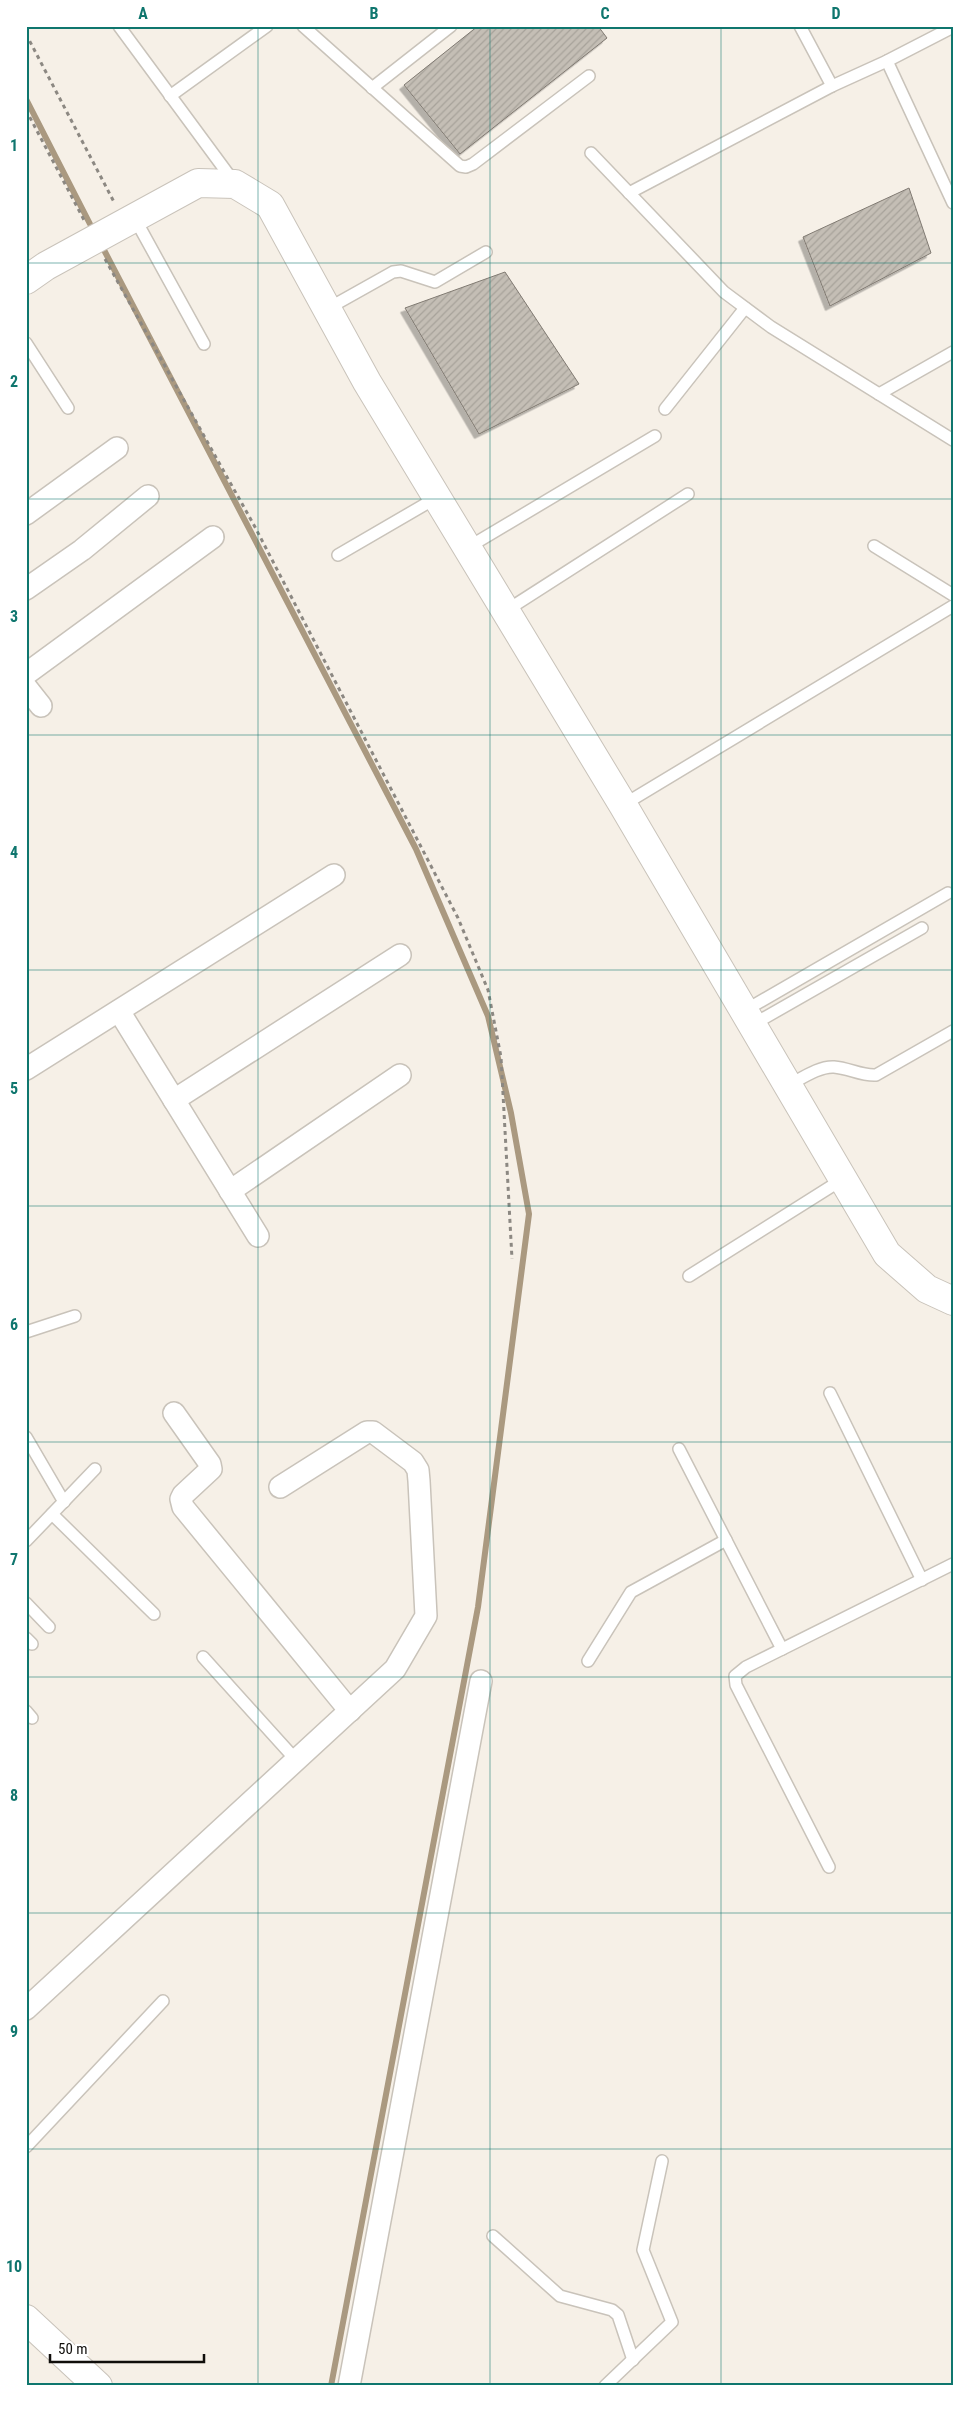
<svg xmlns="http://www.w3.org/2000/svg" width="979" height="2412" viewBox="0 0 979 2412" font-family="'Roboto Condensed',sans-serif">
<style>
.lines{fill:none;stroke-linecap:round;stroke-linejoin:round}
.stream{stroke:#aa9980;stroke-width:6}
.building{fill:url(#building-hatch);stroke:#807a72;filter:url(#shadow)}
.service-casing{stroke:#c9c3ba;stroke-width:14}
.minor-casing{stroke:#c9c3ba;stroke-width:24}
.tertiary-casing{stroke:#c9c3ba;stroke-width:30}
.primary-casing{stroke:#c9c3ba;stroke-width:30}
.path{stroke:#8c8882;stroke-width:3;stroke-dasharray:4 4;stroke-linecap:butt}
.service{stroke:#fff;stroke-width:11}
.minor{stroke:#fff;stroke-width:21}
.tertiary{stroke:#fff;stroke-width:28}
.primary{stroke:#fff;stroke-width:28}
.grid{fill:none;stroke:#0f766e;stroke-width:1;stroke-opacity:0.55}
.neatline{fill:none;stroke:#0f766e;stroke-width:2}
.grid-label{font-size:16px;text-anchor:middle;font-weight:bold;fill:#0f766e}
</style>
<defs>
<pattern id="building-hatch" width="6" height="6" patternUnits="userSpaceOnUse" patternTransform="scale(1.25)"><rect width="6" height="6" fill="#c4beb5"/><path d="M-1 1l2-2M0 6l6-6M5 7l2-2" fill="none" stroke="#a7a29a"/></pattern>
<filter id="shadow"><feDropShadow dx="-4.5" dy="4.5" stdDeviation="0" flood-color="#0004"/></filter>
</defs>
<rect width="100%" height="100%" fill="#f6f0e7"/>
<g class="lines">
<g class="stream">
<polyline points="26,99 90,224"/>
<polyline points="104,250 416,849 488,1016 511,1113 529,1214 478,1607 331,2386"/>
</g>
</g>
<g class="building">
<polygon points="478,26 598,26 607,38 460,154 404,85"/>
<polygon points="909,188 931,253 830,306 803,237"/>
<polygon points="505,272 579,384 479,434 405,308"/>
</g>
<g class="lines">
<g class="service-casing">
<g id="service">
<polyline points="119,26 234,182"/>
<polyline points="303,26 460,166 466,167 473,164 589,76"/>
<polyline points="800,26 832,86"/>
<polyline points="887,61 953,203"/>
<polyline points="372,88 451,26"/>
<polyline points="170,96 267,26"/>
<polyline points="591,153 724,292 771,327 953,440"/>
<polyline points="629,193 832,86 887,61 953,27"/>
<polyline points="134,217 204,344"/>
<polyline points="327,309 393,272 401,271 435,282 486,252"/>
<polyline points="26,343 68,408"/>
<polyline points="879,394 953,352"/>
<polyline points="665,409 745,308"/>
<polyline points="874,546 953,595"/>
<polyline points="467,548 655,436"/>
<polyline points="338,555 436,498"/>
<polyline points="504,612 688,494"/>
<polyline points="623,805 953,606"/>
<polyline points="744,1011 948,893"/>
<polyline points="752,1025 922,928"/>
<path d="M787,1086C801,1079 819,1066 834,1067C849,1068 861,1076 876,1075L953,1031"/>
<polyline points="689,1276 843,1179"/>
<polyline points="26,1332 75,1316"/>
<polyline points="830,1393 922,1580"/>
<polyline points="26,1437 64,1502"/>
<polyline points="679,1449 782,1649"/>
<polyline points="52,1514 154,1614"/>
<polyline points="26,1541 95,1469"/>
<polyline points="26,1603 49,1627"/>
<polyline points="26,1638 32,1644"/>
<polyline points="203,1657 296,1760"/>
<polyline points="588,1661 631,1592 726,1540"/>
<polyline points="26,1711 32,1718"/>
<polyline points="829,1867 736,1685 735,1676 746,1667 953,1564"/>
<polyline points="26,2147 163,2001"/>
<polyline points="493,2236 560,2296 612,2310 618,2315 633,2360"/>
<polyline points="605,2386 672,2322 643,2250 662,2161"/>
</g>
</g>
<g class="minor-casing">
<g id="minor">
<polyline points="26,514 117,448"/>
<polyline points="26,589 82,550 148,496"/>
<polyline points="26,674 213,537"/>
<polyline points="26,687 41,706"/>
<polyline points="119,1011 258,1236"/>
<polyline points="26,1069 334,875"/>
<polyline points="174,1100 400,955"/>
<polyline points="230,1191 400,1075"/>
<polyline points="174,1413 210,1464 211,1469 183,1495 181,1499 183,1507 350,1711"/>
<polyline points="26,2009 395,1669 426,1616 419,1481 418,1470 413,1462 373,1432 367,1432 280,1487"/>
<polyline points="349,2386 481,1681"/>
</g>
</g>
<g class="tertiary-casing">
<polyline id="tertiary" points="26,280 46,266 198,183 235,184 270,205 367,382 623,805 887,1254 927,1289 953,1301"/>
</g>
<g class="primary-casing">
<polyline id="primary" points="26,2319 98,2386"/>
</g>
<g class="path">
<polyline points="26,34 114,202"/>
<polyline points="26,110 84,220"/>
<polyline points="105,259 255,527 458,918 488,990 501,1057 512,1259"/>
</g>
<use href="#service" class="service"/>
<use href="#minor" class="minor"/>
<use href="#tertiary" class="tertiary"/>
<use href="#primary" class="primary"/>
</g>
<path class="grid" d="M258,26V2386M490,26V2386M721,26V2386M26,263H953M26,499H953M26,735H953M26,970H953M26,1206H953M26,1442H953M26,1677H953M26,1913H953M26,2149H953"/>
<rect width="979" height="2412" fill="none" stroke="#ffffff" stroke-width="55"/>
<path d="M50 2354v8h154v-8" fill="none" stroke="#100e0b" stroke-width="2.5"/>
<text x="58" y="2354" font-size="15" fill="#100e0b" stroke="#ffffff" stroke-width="4" paint-order="stroke">50 m</text>
<rect x="28" y="28" width="924" height="2356" class="neatline"/>
<g class="grid-label">
<text x="143" y="19">A</text>
<text x="374" y="19">B</text>
<text x="605" y="19">C</text>
<text x="836" y="19">D</text>
<text x="14" y="151">1</text>
<text x="14" y="387">2</text>
<text x="14" y="622">3</text>
<text x="14" y="858">4</text>
<text x="14" y="1094">5</text>
<text x="14" y="1330">6</text>
<text x="14" y="1565">7</text>
<text x="14" y="1801">8</text>
<text x="14" y="2037">9</text>
<text x="14" y="2272">10</text>
</g>
</svg>
